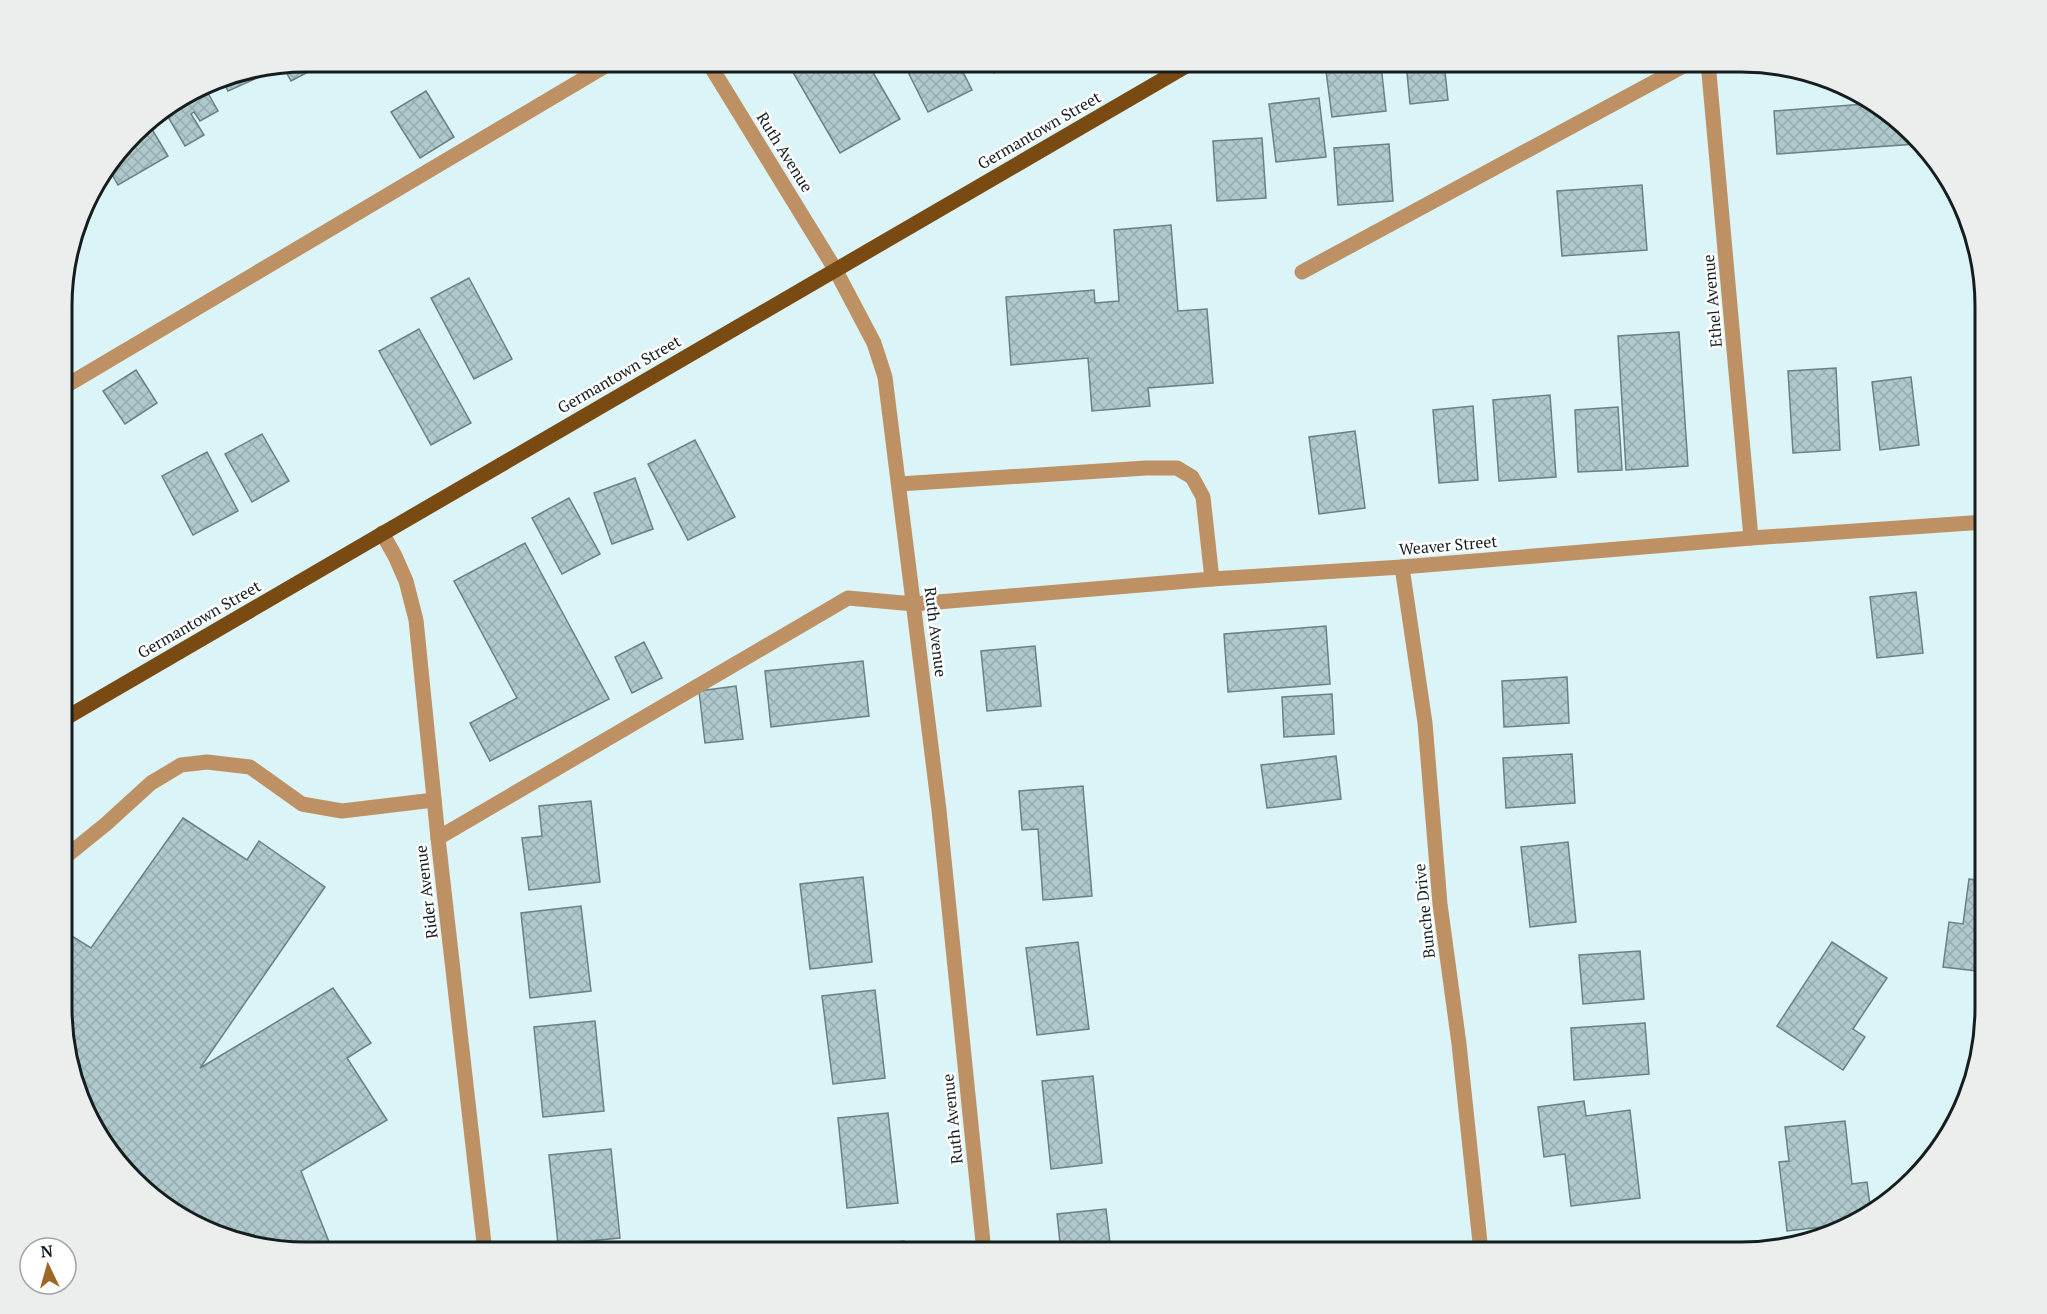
<svg xmlns="http://www.w3.org/2000/svg" width="2047" height="1314" viewBox="0 0 2047 1314" font-family="'PT Serif',serif">
<style>
.building{fill:url(#building-cross-hatch);stroke:#698084;stroke-width:1.5}
.lines{fill:none;stroke-linecap:round;stroke-linejoin:round}
.lane{stroke:#bd9163;stroke-width:15}
.street{stroke:#bd9163;stroke-width:15}
.primary{stroke:#794b12;stroke-width:15}
.labels{text-anchor:middle;stroke-width:5;stroke-linejoin:round;paint-order:stroke}
.street-label{font-size:16px;fill:#151e1f;stroke:#fff}
.rim{fill:none;stroke:#151e1f;stroke-width:3}
</style>
<defs>
<pattern id="building-cross-hatch" width="8" height="8" patternUnits="userSpaceOnUse" patternTransform="scale(1.5)"><rect width="8" height="8" fill="#afc8cb"/><path d="M0 0l8 8M0 8l8-8" fill="none" stroke="#96abae"/></pattern>
</defs>
<rect width="100%" height="100%" fill="#dbf4f7"/>
<g class="building">
<polygon points="306,62 327,62 291,81 283,66"/>
<polygon points="787,62 867,62 900,119 840,153"/>
<polygon points="903,62 958,62 972,90 928,112"/>
<polygon points="989,62 1017,62 994,73"/>
<polygon points="1406,62 1444,62 1448,100 1410,104"/>
<polygon points="1381,65 1386,111 1332,117 1326,71"/>
<polygon points="265,70 266,74 228,91 222,78"/>
<polygon points="204,86 218,111 200,121 194,112 191,114 204,135 185,146 164,110"/>
<polygon points="426,91 454,137 420,158 391,112"/>
<polygon points="1319,98 1326,157 1276,162 1269,104"/>
<polygon points="1877,103 1915,144 1777,154 1774,111"/>
<polygon points="147,121 168,156 118,185 109,169"/>
<polygon points="1262,138 1266,198 1217,201 1213,141"/>
<polygon points="1389,144 1393,201 1338,205 1334,148"/>
<polygon points="1642,185 1647,250 1562,256 1557,191"/>
<polygon points="1171,225 1178,311 1207,309 1213,383 1148,388 1150,406 1092,411 1088,358 1011,365 1006,297 1094,290 1095,303 1119,301 1114,230"/>
<polygon points="469,278 512,359 474,379 431,298"/>
<polygon points="419,329 471,423 431,445 379,351"/>
<polygon points="1679,332 1688,466 1626,470 1618,336"/>
<polygon points="1836,368 1840,450 1793,453 1788,371"/>
<polygon points="136,370 157,403 125,424 103,391"/>
<polygon points="1911,377 1919,445 1880,450 1872,382"/>
<polygon points="1550,395 1556,477 1499,481 1493,400"/>
<polygon points="1473,406 1478,480 1439,483 1433,410"/>
<polygon points="1618,407 1622,470 1578,472 1575,410"/>
<polygon points="1355,431 1365,508 1319,514 1309,437"/>
<polygon points="262,434 289,481 252,502 225,454"/>
<polygon points="695,440 735,517 688,540 648,464"/>
<polygon points="207,452 238,511 193,535 162,476"/>
<polygon points="635,478 653,529 612,544 594,493"/>
<polygon points="569,498 600,554 562,574 532,518"/>
<polygon points="525,543 609,699 490,761 470,723 517,698 454,581"/>
<polygon points="1916,592 1923,653 1877,658 1870,597"/>
<polygon points="1326,626 1330,684 1228,692 1224,634"/>
<polygon points="644,642 662,678 632,693 615,657"/>
<polygon points="1035,646 1041,706 987,711 981,651"/>
<polygon points="863,661 869,716 771,727 765,671"/>
<polygon points="1567,677 1569,723 1504,727 1502,681"/>
<polygon points="736,686 743,739 705,743 699,691"/>
<polygon points="1332,694 1334,734 1284,737 1282,697"/>
<polygon points="1572,754 1575,803 1506,808 1503,758"/>
<polygon points="1336,756 1341,799 1267,808 1261,765"/>
<polygon points="1083,786 1092,896 1043,900 1038,829 1022,830 1019,791"/>
<polygon points="591,801 600,882 529,890 522,838 542,836 539,806"/>
<polygon points="183,818 247,860 259,841 325,887 200,1068 333,988 371,1043 347,1058 387,1120 301,1171 333,1252 306,1252 228,1240 170,1211 123,1160 116,1149 94,1131 64,1040 64,931 91,948"/>
<polygon points="1568,842 1576,922 1530,927 1521,847"/>
<polygon points="863,877 872,962 810,969 800,884"/>
<polygon points="1969,879 1985,881 1985,972 1943,967 1949,922 1963,924"/>
<polygon points="581,906 591,991 530,998 521,913"/>
<polygon points="1078,942 1089,1029 1037,1035 1026,948"/>
<polygon points="1832,942 1887,978 1853,1029 1865,1037 1843,1070 1777,1026"/>
<polygon points="1640,951 1644,999 1583,1004 1579,955"/>
<polygon points="875,990 885,1078 833,1084 822,996"/>
<polygon points="595,1021 604,1111 543,1117 534,1027"/>
<polygon points="1645,1023 1649,1074 1574,1080 1571,1028"/>
<polygon points="1093,1076 1102,1163 1051,1169 1042,1081"/>
<polygon points="1584,1101 1586,1116 1630,1110 1640,1198 1571,1206 1565,1154 1544,1157 1538,1107"/>
<polygon points="888,1113 898,1203 847,1208 838,1118"/>
<polygon points="1845,1121 1852,1184 1867,1182 1871,1213 1863,1220 1849,1224 1787,1231 1779,1162 1789,1161 1785,1127"/>
<polygon points="611,1149 620,1238 558,1244 549,1155"/>
<polygon points="1106,1209 1111,1252 1061,1252 1057,1214"/>
<polygon points="904,1241 905,1252 854,1252 853,1247"/>
</g>
<g class="lines">
<g class="lane">
<polyline points="1302,272 1691,62"/>
<polyline points="64,387 612,62"/>
<polyline points="899,484 1146,468 1177,468 1192,477 1203,497 1212,579"/>
<polyline points="438,838 848,598 914,604"/>
<polyline points="64,858 106,824 151,783 181,765 207,762 250,767 302,804 342,811 434,800"/>
</g>
<g class="street">
<polyline points="708,62 835,269 874,343 885,377 939,810 984,1252"/>
<polyline points="1708,62 1751,538"/>
<polyline points="382,533 395,556 406,581 416,620 438,838 485,1252"/>
<polyline points="1402,567 1425,723 1440,904 1459,1044 1481,1252"/>
<polyline points="914,604 1212,579 1402,567 1751,538 1985,522"/>
</g>
<polyline class="primary" points="64,719 1193,62"/>
</g>
<g class="labels">
<g class="street-label">
<text transform="translate(1039 130) rotate(-30)" y="6">Germantown Street</text>
<text transform="translate(785 152) rotate(58)" y="6">Ruth Avenue</text>
<text transform="translate(1712 301) rotate(-95)" y="6">Ethel Avenue</text>
<text transform="translate(619 374) rotate(-30)" y="6">Germantown Street</text>
<text transform="translate(1448 545) rotate(-5)" y="6">Weaver Street</text>
<text transform="translate(199 619) rotate(-30)" y="6">Germantown Street</text>
<text transform="translate(936 632) rotate(83)" y="6">Ruth Avenue</text>
<text transform="translate(426 892) rotate(-97)" y="6">Rider Avenue</text>
<text transform="translate(1424 911) rotate(-96)" y="6">Bunche Drive</text>
<text transform="translate(952 1119) rotate(-96)" y="6">Ruth Avenue</text>
</g>
</g>
<path d="M0 0H2047V1314H0ZM306 72H1741A234 234 0 0 1 1975 306V1008A234 234 0 0 1 1741 1242H306A234 234 0 0 1 72 1008V306A234 234 0 0 1 306 72Z" fill="#eceded" fill-rule="evenodd"/>
<path class="rim" d="M306 72H1741A234 234 0 0 1 1975 306V1008A234 234 0 0 1 1741 1242H306A234 234 0 0 1 72 1008V306A234 234 0 0 1 306 72Z"/>
<g transform="translate(48 1266) rotate(355)"><circle r="28" fill="#ffffff" stroke="#a1a5a5" stroke-width="1.5"/>
<path d="M0-4.5L10 22L0 15L-10 22Z" fill="#9f6724"/>
<text y="-9" font-size="16" font-weight="bold" text-anchor="middle" fill="#151e1f">N</text>
</g>
</svg>
